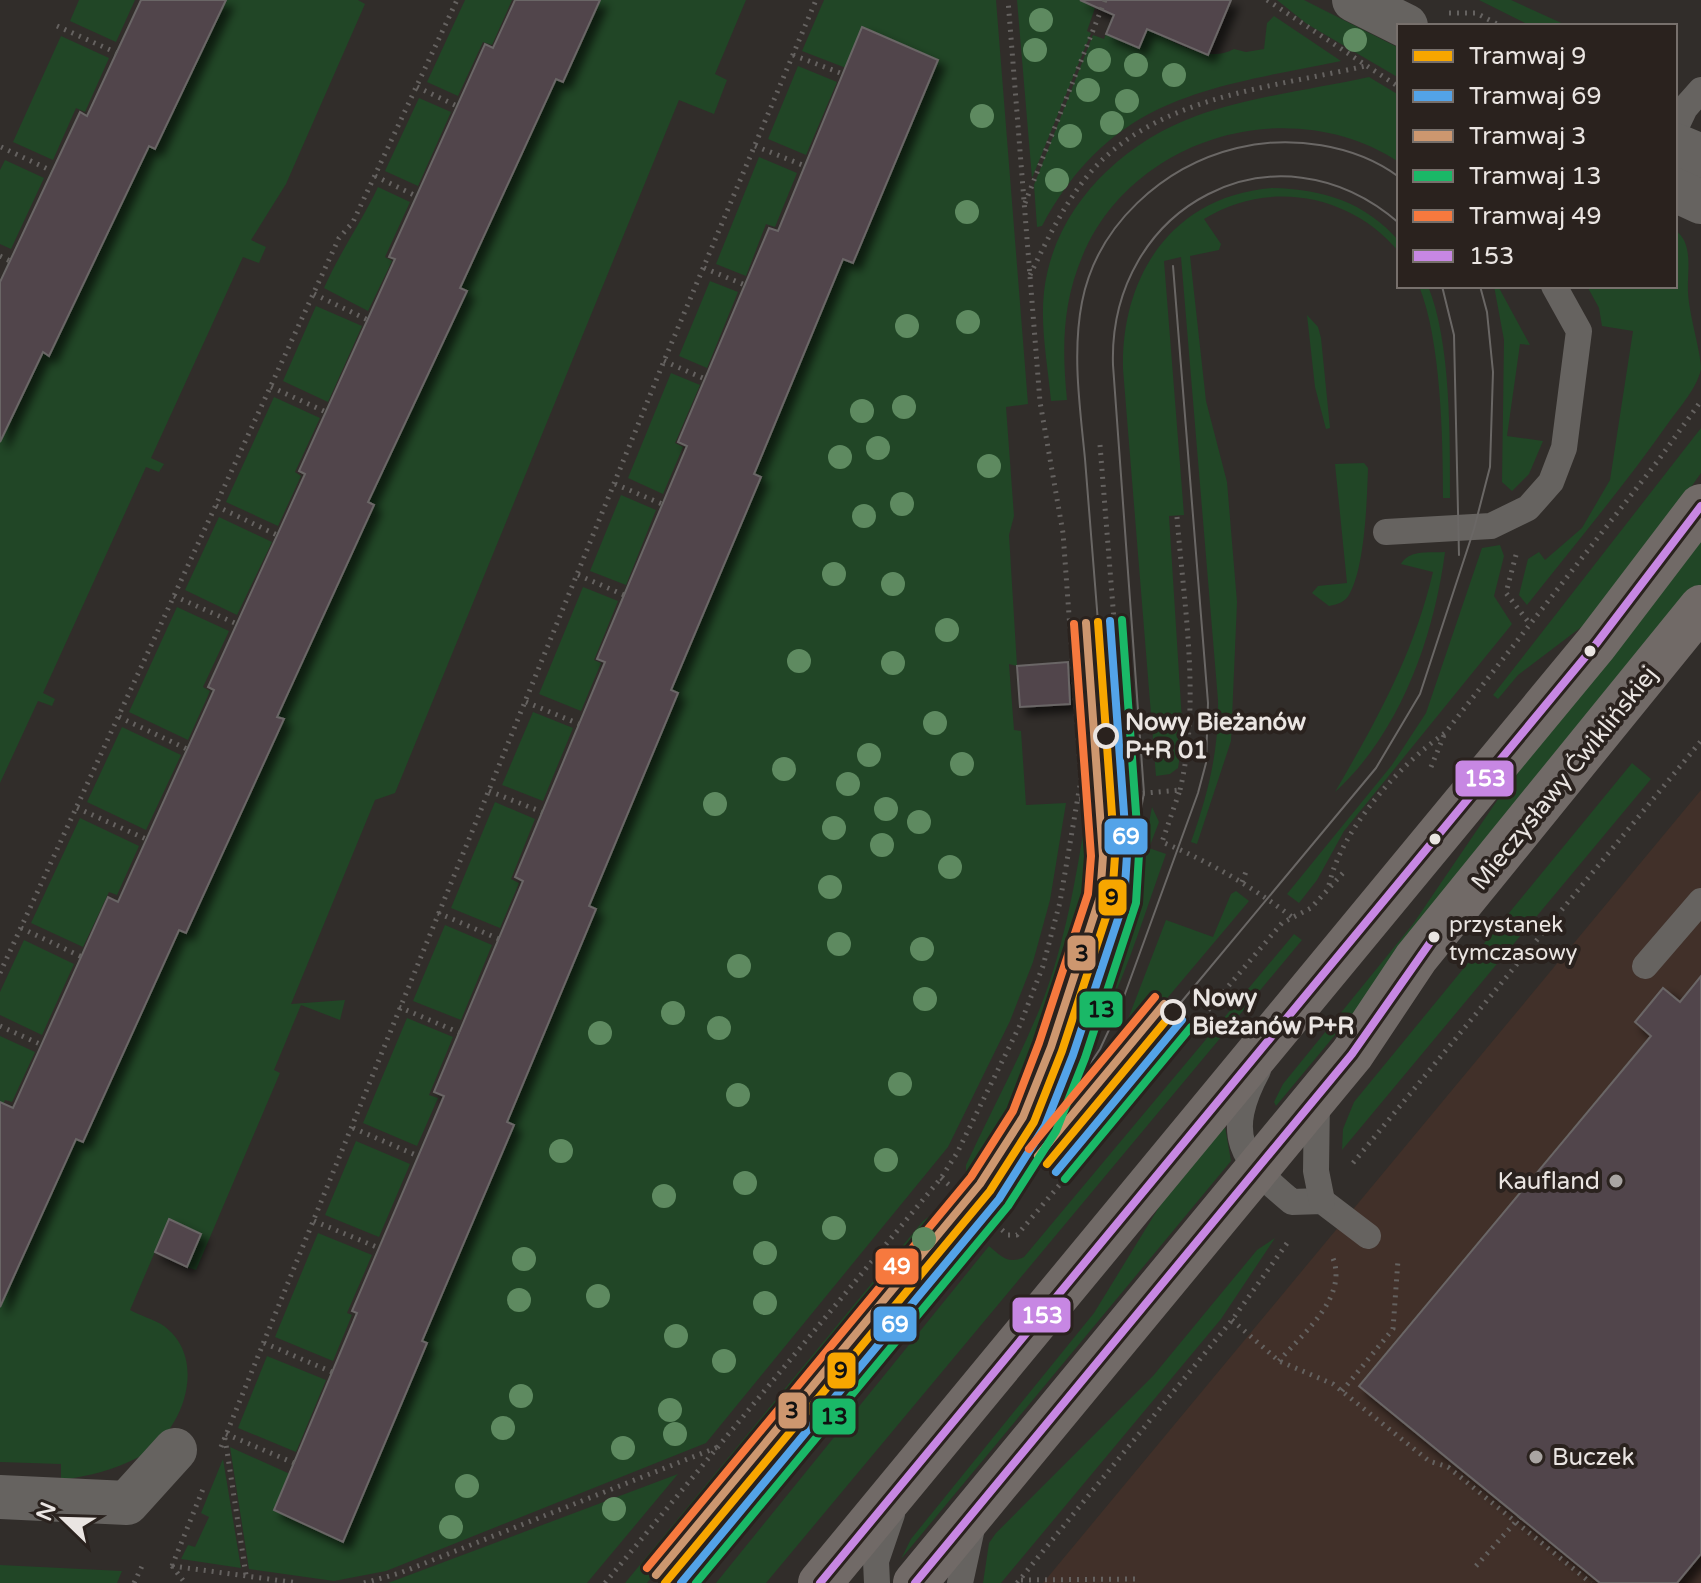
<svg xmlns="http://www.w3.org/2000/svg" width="1701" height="1583" viewBox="0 0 1701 1583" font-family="'Varela Round',sans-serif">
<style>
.commercial{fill:#413029}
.green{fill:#214626}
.building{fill:#51444c;stroke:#6a6666;stroke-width:2;filter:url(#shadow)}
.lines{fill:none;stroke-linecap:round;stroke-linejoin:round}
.path{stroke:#656260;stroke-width:5;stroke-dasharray:2 6;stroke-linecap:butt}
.lane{stroke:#666360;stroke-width:26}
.street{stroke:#666360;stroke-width:44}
.secondary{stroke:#716a67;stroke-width:44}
.tram{stroke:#6a6765;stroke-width:2}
.bus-1-casing{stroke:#2a221e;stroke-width:14}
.bus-1{stroke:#c787e3;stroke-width:8}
.tram-1-casing{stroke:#2a221e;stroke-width:14}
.tram-2-casing{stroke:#2a221e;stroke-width:14}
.tram-3-casing{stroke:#2a221e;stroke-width:14}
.tram-4-casing{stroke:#2a221e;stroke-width:14}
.tram-5-casing{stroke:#2a221e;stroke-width:14}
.tram-1{stroke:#f7a600;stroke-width:8}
.tram-2{stroke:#53a3e8;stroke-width:8}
.tram-3{stroke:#cd976f;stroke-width:8}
.tram-4{stroke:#1ab867;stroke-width:8}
.tram-5{stroke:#f6793e;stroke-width:8}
.tree{fill:#5e8a60}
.bus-dot{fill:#eae5e2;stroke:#2a221e;stroke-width:3}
.stop-dot{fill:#2a221e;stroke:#eae5e2;stroke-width:4}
.poi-dot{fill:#a9a5a2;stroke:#2a221e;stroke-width:3}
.labels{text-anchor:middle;stroke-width:8;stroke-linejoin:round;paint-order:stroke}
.bus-label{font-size:22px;fill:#eae5e2;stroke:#2a221e;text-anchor:start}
.stop-label{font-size:24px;font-weight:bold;fill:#eae5e2;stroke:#2a221e;text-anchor:start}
.street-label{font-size:24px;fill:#eae5e2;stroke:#2a221e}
.poi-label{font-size:24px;fill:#eae5e2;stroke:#2a221e;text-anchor:end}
.line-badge{stroke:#2a221e;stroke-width:3}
.badge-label{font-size:22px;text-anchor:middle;font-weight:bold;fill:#fff}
.pale-badge-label{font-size:22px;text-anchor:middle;font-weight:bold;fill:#111}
</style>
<defs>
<filter id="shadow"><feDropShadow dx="7" dy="7" stdDeviation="4" flood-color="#0009"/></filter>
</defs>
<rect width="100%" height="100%" fill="#312d2a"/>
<polygon class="commercial" points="1701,790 1701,1583 1043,1583"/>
<g class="green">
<polygon points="79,0 135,0 116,42 70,21"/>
<polygon points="226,0 358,0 365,4 286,184 251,240 266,247 259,263 243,257 151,458 164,464 159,472 146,467 43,693 55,699 52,706 38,701 0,783 0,442 43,352 50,355 149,146 156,148"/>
<polygon points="465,0 512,0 492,45 483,42 458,96 427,82"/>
<path d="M600,0H746L715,74L727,80L714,114L679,100L395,793L375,800L291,1004L345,1000L340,1020L301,1005L274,1070L280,1073L196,1270L187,1267L201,1234L169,1219L130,1310C140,1316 154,1319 164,1326C210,1360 182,1435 139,1457C114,1470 89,1476 61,1480V1464L0,1462V1307L76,1139L179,930L187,933L283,720L277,717L374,506L368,502L467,292L460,288L556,79L563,81Z"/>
<polygon points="824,0 996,0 1028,404 1006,407 1014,516 1009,535 1017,666 1009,664 1014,730 1021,731 1026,805 1066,803 1050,900 1033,962 1010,1021 948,1147 706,1443 386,1571 334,1581 249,1569 230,1447 290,1474 275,1511 343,1541 427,1344 422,1341 513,1125 507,1122 589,906 678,694 671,690 761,477 754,474 843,259 854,263 938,60 863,28 846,68 802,51"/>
<polygon points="1017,0 1087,0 1086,4 1095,8 1087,31 1091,33 1032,178"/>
<polygon points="1277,0 1304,0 1399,48 1399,78 1307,24"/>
<polygon points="1479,0 1511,0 1568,26 1531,26"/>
<path d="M1274,16L1341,61C1208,88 1112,96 1042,226L1037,227L1034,185L1093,35L1104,39L1106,34L1139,48L1147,29C1174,41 1207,64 1234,49L1246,52L1264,49L1267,23Z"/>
<polygon points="61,36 109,58 85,112 76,108 53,160 13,142"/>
<polygon points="798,66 837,82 806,155 768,139"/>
<path d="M1369,77L1399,95V162C1291,91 1132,136 1082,257C1062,305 1062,349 1067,400L1051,401C1048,366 1040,327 1044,292C1053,209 1121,143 1196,116C1249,97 1314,89 1369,77Z"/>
<polygon points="419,98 451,112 418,186 385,171"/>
<polygon points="759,157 797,173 775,227 766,224 746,276 716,264"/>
<polygon points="5,160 44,178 11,249 0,244 0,170"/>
<path d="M378,187L410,202L385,257L392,261L368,311L324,288C340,252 361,223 378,187Z"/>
<path d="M1272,188C1323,189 1365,202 1399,241V252C1351,194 1268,179 1204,219L1221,244L1219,250L1190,256L1206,401L1227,482L1237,602L1231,741L1197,844L1191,842C1208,794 1219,751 1218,700L1181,257L1164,261L1184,515L1169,516L1183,737L1178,768L1170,774L1156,776L1123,369C1121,276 1172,196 1272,188Z"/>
<path d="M1675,230C1694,243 1687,271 1688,292C1689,315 1701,352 1701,369C1697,388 1680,407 1669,422C1625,485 1575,544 1527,605L1519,595L1528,559L1539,552L1545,560L1582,528L1610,480L1633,331L1602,326L1599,308L1587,286H1675Z"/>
<polygon points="710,281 738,292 707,368 679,356"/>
<path d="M1419,286H1428C1451,342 1450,437 1450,498H1443C1443,439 1441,340 1419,286Z"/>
<polygon points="1494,286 1498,286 1530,345 1520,344 1507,436 1543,441 1529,474 1512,491 1502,482 1504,340"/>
<polygon points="316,306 362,326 328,402 283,381"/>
<polygon points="1307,315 1318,327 1321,338 1330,428 1326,429 1315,387"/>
<polygon points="671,373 700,385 675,443 683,447 663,494 628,478"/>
<polygon points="274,397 320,418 295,472 301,476 278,526 226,502"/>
<polygon points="1701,428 1701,473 1634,568 1584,625 1518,675 1498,699 1493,695"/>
<path d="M1364,463L1368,468C1367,500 1365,565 1350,593C1346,602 1338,604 1329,606L1312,593L1318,586L1347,583L1335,464Z"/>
<polygon points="621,495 656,510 626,585 590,571"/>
<polygon points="219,517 272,542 237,615 185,590"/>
<polygon points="1701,530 1701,586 1493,845 1276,1106 1274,1102 1283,1084 1413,924 1524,761"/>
<polygon points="1500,545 1504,556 1494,596 1512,624 1344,831 1317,880 1299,903 1287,894 1392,765 1426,713 1482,548"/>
<path d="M1445,552C1434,637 1400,733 1335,792C1377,720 1414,653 1433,572L1401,564C1410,549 1429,553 1445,552Z"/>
<polygon points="583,587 618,601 594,660 601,663 581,711 539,694"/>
<polygon points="177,607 229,631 203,687 210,691 188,740 129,712"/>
<polygon points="533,712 573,728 543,801 502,785"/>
<polygon points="122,727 181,755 146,830 87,802"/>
<polygon points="1632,763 1651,779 1342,1150 1343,1129 1354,1102"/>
<polygon points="495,802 535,819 511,879 519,883 500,928 451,908"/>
<path d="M1152,807L1159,822L1149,848L1166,854C1137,933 1116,1017 1063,1083L1145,844Z"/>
<path d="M1102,809V883L1092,928L1020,1122L976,1188L966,1179V1165C990,1113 1018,1062 1040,1008C1065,945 1076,878 1087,810Z"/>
<polygon points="80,818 139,846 117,895 109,892 83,947 31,923"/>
<polygon points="1236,891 1249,901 1094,1085 1120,1040 1166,920 1213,937 1231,894"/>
<polygon points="445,925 492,945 461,1020 413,1001"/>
<path d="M1294,934L1302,940L766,1583H716L989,1246C1001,1256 1008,1265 1024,1257Z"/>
<polygon points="24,940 74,964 42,1035 0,1015 0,992"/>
<polygon points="407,1018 453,1037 429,1095 438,1098 417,1146 363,1123"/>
<polygon points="0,1036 35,1052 12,1102 5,1100 0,1111"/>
<polygon points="1225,1127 1231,1161 901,1559 911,1539 1094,1313 1172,1186"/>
<polygon points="356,1141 410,1164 379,1237 325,1215"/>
<polygon points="938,1210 951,1213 647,1583 625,1583 923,1221"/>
<polygon points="318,1233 372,1255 347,1313 352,1315 333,1361 275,1337"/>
<polygon points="1275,1238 1221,1319 1001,1583 983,1583 989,1543 996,1533 1153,1376 1257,1250"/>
<polygon points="267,1356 326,1380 296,1452 238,1428"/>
<polygon points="223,1459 241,1568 181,1559 188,1545 195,1547 209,1517 201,1513"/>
<polygon points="678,1474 587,1583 388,1583"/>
<polygon points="0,1565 122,1571 117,1583 0,1583"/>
</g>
<g class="building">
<polygon points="141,0 226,0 155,149 149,146 49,356 43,352 0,442 0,282 80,112 87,116"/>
<polygon points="515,0 600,0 563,82 556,79 460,288 467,291 368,502 374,505 277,717 284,719 186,933 179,930 83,1142 76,1139 0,1307 0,1102 13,1108 108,897 118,902 214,690 208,687 305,474 299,471 395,259 389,257 485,44 493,48"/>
<polygon points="1080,0 1231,0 1208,55 1147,29 1139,48 1106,34 1114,15"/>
<polygon points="862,27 938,60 853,263 843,259 754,474 761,477 671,690 678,693 589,906 596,909 507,1122 514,1125 422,1341 427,1343 343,1542 274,1510 357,1313 352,1311 444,1096 434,1092 523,881 515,877 605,662 597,659 687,446 678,442 769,228 778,231"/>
<polygon points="1068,662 1070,704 1020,707 1017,666"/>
<polygon points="1701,976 1701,1554 1677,1583 1600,1583 1359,1386 1651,1036 1635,1022 1663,988 1680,1002"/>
<polygon points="169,1219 201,1234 187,1267 155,1252"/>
</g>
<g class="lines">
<g class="path">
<polyline points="1267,0 1399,87"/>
<polyline points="1449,13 1476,13 1501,26"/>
<polyline points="57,26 117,53"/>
<polyline points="793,55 843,74"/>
<polyline points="417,87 457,106"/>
<polyline points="755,146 805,166"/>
<polyline points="1,147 52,171"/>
<polyline points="375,176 416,196"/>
<polyline points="1025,203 1105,0"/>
<polyline points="0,256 10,261"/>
<polyline points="704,268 745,285"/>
<path d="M1030,275C1047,240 1064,204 1089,174C1155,96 1271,88 1365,66"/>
<polyline points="314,294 368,320"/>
<polyline points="664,361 705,379"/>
<polyline points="271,387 326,412"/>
<polyline points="1100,445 1128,795"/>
<polyline points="615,484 662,504"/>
<polyline points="216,506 277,535"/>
<path d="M1177,517C1184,607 1201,701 1180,790"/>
<polyline points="1516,555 1506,593 1530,624"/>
<polyline points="578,575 624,595"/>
<polyline points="174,596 237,624"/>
<polyline points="526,702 579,724"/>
<polyline points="119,717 187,749"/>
<polyline points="1431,767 1445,733"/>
<polyline points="489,791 542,812"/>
<path d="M1079,799L1180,790L1162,842C1210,862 1251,886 1292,917"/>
<polyline points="77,808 146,839"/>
<polyline points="1242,882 1247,869"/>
<path d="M1329,885C1341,830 1399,765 1445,733L1657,462L1701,401"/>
<polyline points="438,913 499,939"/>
<polyline points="21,928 82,957"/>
<polyline points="0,973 339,238 353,222 457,0"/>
<polyline points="399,1007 460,1033"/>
<polyline points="0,1026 42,1045"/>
<polyline points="353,1128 418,1156"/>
<polyline points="1353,1163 1701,741"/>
<polyline points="941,1178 1008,1235 1017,1235 1282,923 1311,908 1343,873"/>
<polyline points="314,1221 379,1248"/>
<polyline points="1232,1320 1279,1361 1333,1384 1429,1461 1448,1467 1591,1583"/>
<polyline points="264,1343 332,1372"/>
<path d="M1279,1361C1303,1333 1350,1296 1332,1256"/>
<polyline points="1342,1391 1393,1329 1398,1260"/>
<polyline points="226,1434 294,1463"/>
<polyline points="225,1438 246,1575"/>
<polyline points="221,1447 664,361 816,0"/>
<polyline points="172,1566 203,1489"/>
<polyline points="172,1566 298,1583"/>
<polyline points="172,1566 185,1583"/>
<polyline points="1476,1566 1520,1517"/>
<polyline points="1021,1580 1136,1579"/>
<polyline points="134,1583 143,1564"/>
<polyline points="364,1583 400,1573 718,1447"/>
<polyline points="605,1583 941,1178 957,1153 1020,1025 1043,966 1060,902 1081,779 1063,533 1040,402 1008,0"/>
<polyline points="1017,1583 1232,1320 1290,1239"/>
</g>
<g class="lane">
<polyline points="1675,129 1685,108 1701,90"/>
<polyline points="1386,532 1491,526 1528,508 1551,482 1564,448 1579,331 1554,286"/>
<polyline points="1645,966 1701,901"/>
<path d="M1258,1070C1223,1135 1241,1160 1292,1202L1322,1201L1368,1236"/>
<polyline points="1317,1097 1316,1171 1322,1201"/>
<polyline points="877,1583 876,1561 892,1514"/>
<polyline points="960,1583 972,1528"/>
</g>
<g class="street">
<polyline points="1354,0 1406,26"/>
<polyline points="1675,145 1701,156"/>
<polyline points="1675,190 1701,202"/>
<polyline points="0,1497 127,1503 175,1450"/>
</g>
<g class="secondary">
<polyline points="820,1583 1596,644 1701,506"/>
<polyline points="915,1583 1352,1054 1416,958 1701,607"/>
</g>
<g class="tram">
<polyline points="1442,286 1454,335 1459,555"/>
<path d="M1098,622C1094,568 1089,513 1085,459C1080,408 1072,353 1082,302C1097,225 1163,166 1237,148C1290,135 1355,144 1399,177"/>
<path d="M1102,936L1133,851L1144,793L1113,365C1108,206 1276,116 1399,223"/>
<polyline points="1173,1012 1376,768 1420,694 1474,529 1490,467 1493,372 1487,312 1480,286"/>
<polyline points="990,1191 1073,1090 1100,1049 1122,1002 1198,793 1206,763 1208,703 1173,266"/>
</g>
<g class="bus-1-casing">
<g id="bus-1">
<polyline points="820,1583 1596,644 1701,506"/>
<polyline points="915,1583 1352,1054 1434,937"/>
</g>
</g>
<use href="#bus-1" class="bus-1"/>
<g class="tram-1-casing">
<g id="tram-1">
<polyline points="1047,1164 1173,1012"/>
<polyline points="665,1583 990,1191 1034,1122 1062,1051 1112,899 1115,856 1098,622"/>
</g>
</g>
<g class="tram-2-casing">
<g id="tram-2">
<polyline points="1056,1172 1182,1020"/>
<polyline points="681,1583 999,1199 1045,1126 1073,1055 1124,901 1127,855 1110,621"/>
</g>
</g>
<g class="tram-3-casing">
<g id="tram-3">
<polyline points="1038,1156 1164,1004"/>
<polyline points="656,1575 980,1184 1023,1117 1051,1047 1100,897 1103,856 1086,623"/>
</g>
</g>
<g class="tram-4-casing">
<g id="tram-4">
<polyline points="1065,1179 1191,1027"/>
<polyline points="696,1583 1008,1206 1056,1131 1085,1058 1136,903 1139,854 1122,620"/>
</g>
</g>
<g class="tram-5-casing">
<g id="tram-5">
<polyline points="1029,1149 1155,997"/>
<polyline points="647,1568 971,1177 1013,1111 1039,1043 1088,894 1091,856 1074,624"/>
</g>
</g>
<use href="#tram-1" class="tram-1"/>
<use href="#tram-2" class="tram-2"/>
<use href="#tram-3" class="tram-3"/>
<use href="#tram-4" class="tram-4"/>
<use href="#tram-5" class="tram-5"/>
</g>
<g class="tree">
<circle cx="1041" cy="20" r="12"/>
<circle cx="1355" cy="40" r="12"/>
<circle cx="1035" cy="50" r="12"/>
<circle cx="1099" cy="60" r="12"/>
<circle cx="1136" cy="65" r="12"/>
<circle cx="1174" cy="75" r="12"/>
<circle cx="1088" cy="90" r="12"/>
<circle cx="1127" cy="101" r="12"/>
<circle cx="982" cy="116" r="12"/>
<circle cx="1112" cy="123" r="12"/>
<circle cx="1070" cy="136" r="12"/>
<circle cx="1057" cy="180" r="12"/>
<circle cx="967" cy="212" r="12"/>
<circle cx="968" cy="322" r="12"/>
<circle cx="907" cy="326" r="12"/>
<circle cx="904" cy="407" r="12"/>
<circle cx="862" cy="411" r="12"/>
<circle cx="878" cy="448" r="12"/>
<circle cx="840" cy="457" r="12"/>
<circle cx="989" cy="466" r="12"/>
<circle cx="902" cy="504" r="12"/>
<circle cx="864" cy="516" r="12"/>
<circle cx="834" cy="574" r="12"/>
<circle cx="893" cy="584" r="12"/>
<circle cx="947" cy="630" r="12"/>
<circle cx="799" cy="661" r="12"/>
<circle cx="893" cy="663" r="12"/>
<circle cx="935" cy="723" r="12"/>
<circle cx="869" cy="755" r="12"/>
<circle cx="962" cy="764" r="12"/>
<circle cx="784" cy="769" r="12"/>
<circle cx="848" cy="784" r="12"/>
<circle cx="715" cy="804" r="12"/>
<circle cx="886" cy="809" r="12"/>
<circle cx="919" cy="822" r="12"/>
<circle cx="834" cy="828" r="12"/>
<circle cx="882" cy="845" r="12"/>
<circle cx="950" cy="867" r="12"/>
<circle cx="830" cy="887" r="12"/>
<circle cx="839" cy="944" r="12"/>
<circle cx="922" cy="949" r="12"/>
<circle cx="739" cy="966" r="12"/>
<circle cx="925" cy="999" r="12"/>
<circle cx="673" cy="1013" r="12"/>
<circle cx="719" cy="1028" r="12"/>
<circle cx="600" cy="1033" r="12"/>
<circle cx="900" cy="1084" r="12"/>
<circle cx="738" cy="1095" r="12"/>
<circle cx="561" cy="1151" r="12"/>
<circle cx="886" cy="1160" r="12"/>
<circle cx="745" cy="1183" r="12"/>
<circle cx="664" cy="1196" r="12"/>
<circle cx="834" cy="1228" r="12"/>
<circle cx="924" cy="1239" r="12"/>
<circle cx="765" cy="1253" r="12"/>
<circle cx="524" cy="1259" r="12"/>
<circle cx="598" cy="1296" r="12"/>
<circle cx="519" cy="1300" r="12"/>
<circle cx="765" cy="1303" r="12"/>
<circle cx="676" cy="1336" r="12"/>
<circle cx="724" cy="1361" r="12"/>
<circle cx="521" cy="1396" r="12"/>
<circle cx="670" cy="1410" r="12"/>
<circle cx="503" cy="1428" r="12"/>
<circle cx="675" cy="1434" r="12"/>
<circle cx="623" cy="1448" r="12"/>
<circle cx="467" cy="1486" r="12"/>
<circle cx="614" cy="1509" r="12"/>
<circle cx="451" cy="1527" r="12"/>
</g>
<g class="bus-dot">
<circle cx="1590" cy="651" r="7"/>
<circle cx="1435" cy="839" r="7"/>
<circle cx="1434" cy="937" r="7"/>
</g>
<g class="stop-dot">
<circle cx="1106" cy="736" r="11"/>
<circle cx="1173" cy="1012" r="11"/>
</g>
<g class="poi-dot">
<circle cx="1616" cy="1181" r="8"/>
<circle cx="1536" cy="1457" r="8"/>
</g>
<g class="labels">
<g class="bus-label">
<text x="1449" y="932">przystanek<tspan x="1449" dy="28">tymczasowy</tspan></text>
</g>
<g class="stop-label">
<text x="1125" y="730">Nowy Bieżanów<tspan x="1125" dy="28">P+R 01</tspan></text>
<text x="1192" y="1006">Nowy<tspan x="1192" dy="28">Bieżanów P+R</tspan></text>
</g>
<g class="street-label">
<text transform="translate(1564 778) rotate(-51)" y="8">Mieczysławy Ćwiklińskiej</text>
</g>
<g class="poi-label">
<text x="1600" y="1189">Kaufland</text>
<text x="1552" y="1465" text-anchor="start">Buczek</text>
</g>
</g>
<g class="line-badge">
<rect x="1454" y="759" width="61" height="39" rx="8" fill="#c787e3"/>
<rect x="1103" y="817" width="46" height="39" rx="8" fill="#53a3e8"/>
<rect x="1097" y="878" width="31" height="39" rx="8" fill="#f7a600"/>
<rect x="1066" y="934" width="31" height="38" rx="8" fill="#cd976f"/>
<rect x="1078" y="990" width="46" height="39" rx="8" fill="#1ab867"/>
<rect x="874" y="1247" width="46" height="39" rx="8" fill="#f6793e"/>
<rect x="1011" y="1296" width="61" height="38" rx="8" fill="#c787e3"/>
<rect x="872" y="1305" width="46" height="38" rx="8" fill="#53a3e8"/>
<rect x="826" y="1351" width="31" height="39" rx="8" fill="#f7a600"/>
<rect x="777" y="1391" width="31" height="39" rx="8" fill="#cd976f"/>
<rect x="811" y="1397" width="46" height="39" rx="8" fill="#1ab867"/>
</g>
<g class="badge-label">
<text x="1485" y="786">153</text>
<text x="1126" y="844">69</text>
<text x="897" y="1274">49</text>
<text x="1042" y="1323">153</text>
<text x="895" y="1332">69</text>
</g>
<g class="pale-badge-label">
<text x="1112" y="905">9</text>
<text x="1082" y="961">3</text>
<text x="1101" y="1017">13</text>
<text x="841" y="1378">9</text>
<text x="792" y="1418">3</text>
<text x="834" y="1424">13</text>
</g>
<rect x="1397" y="24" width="280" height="264" fill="#2a221e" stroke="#77706c" stroke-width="2"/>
<rect x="1413" y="50" width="40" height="12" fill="#f7a600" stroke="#77706c" stroke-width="2"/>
<text x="1469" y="64" font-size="24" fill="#eae5e2">Tramwaj 9</text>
<rect x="1413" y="90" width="40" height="12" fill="#53a3e8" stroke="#77706c" stroke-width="2"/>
<text x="1469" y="104" font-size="24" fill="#eae5e2">Tramwaj 69</text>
<rect x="1413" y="130" width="40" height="12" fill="#cd976f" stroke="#77706c" stroke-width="2"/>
<text x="1469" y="144" font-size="24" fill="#eae5e2">Tramwaj 3</text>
<rect x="1413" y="170" width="40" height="12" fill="#1ab867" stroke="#77706c" stroke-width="2"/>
<text x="1469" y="184" font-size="24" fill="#eae5e2">Tramwaj 13</text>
<rect x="1413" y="210" width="40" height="12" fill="#f6793e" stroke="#77706c" stroke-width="2"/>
<text x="1469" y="224" font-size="24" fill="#eae5e2">Tramwaj 49</text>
<rect x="1413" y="250" width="40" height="12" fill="#c787e3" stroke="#77706c" stroke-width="2"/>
<text x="1469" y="264" font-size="24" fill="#eae5e2">153</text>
<g transform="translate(64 1519) rotate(293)" stroke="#2a221e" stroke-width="6" paint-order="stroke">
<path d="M0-6L14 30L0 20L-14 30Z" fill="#eae5e2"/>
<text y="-12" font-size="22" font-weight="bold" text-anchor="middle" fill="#eae5e2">N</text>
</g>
</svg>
